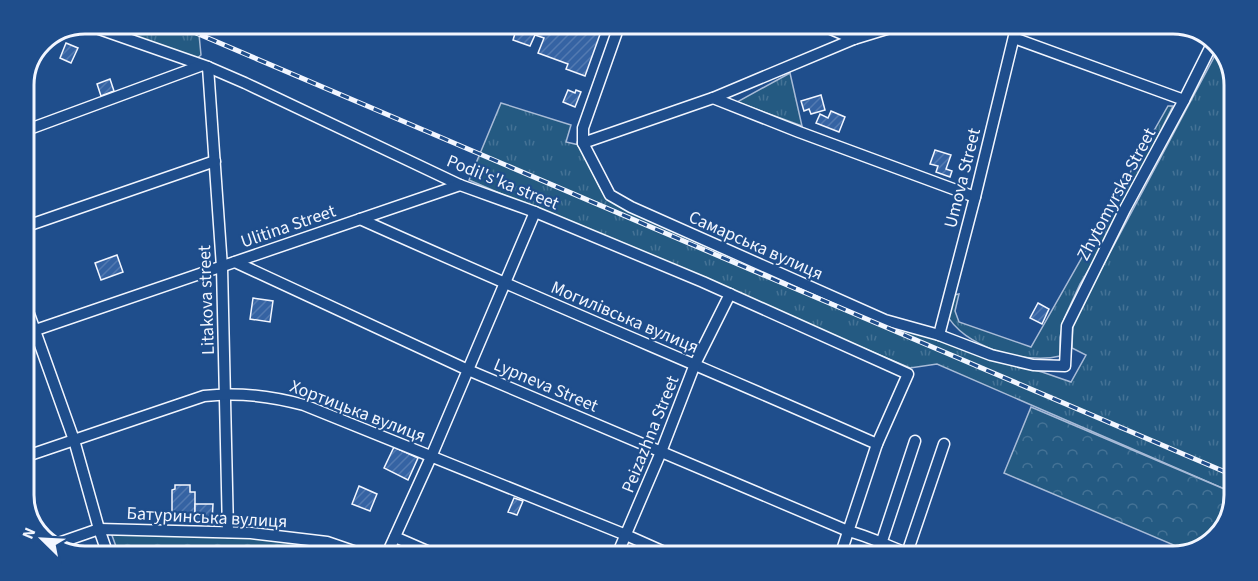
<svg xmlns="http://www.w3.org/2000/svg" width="1258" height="581" viewBox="0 0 1258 581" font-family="'Source Sans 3',sans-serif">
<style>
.grass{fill:url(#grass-tufts);stroke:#a8bbd7;stroke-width:1.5}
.forest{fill:url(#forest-crowns);stroke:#a8bbd7;stroke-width:1.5}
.building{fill:url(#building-hatch);stroke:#f2f6ff;stroke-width:1.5}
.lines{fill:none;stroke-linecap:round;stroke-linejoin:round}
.minor-casing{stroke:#f2f6ff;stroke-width:13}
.minor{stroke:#1f4e8c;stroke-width:10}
.rail-casing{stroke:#f2f6ff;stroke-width:5}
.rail{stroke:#1f4e8c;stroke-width:3;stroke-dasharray:9;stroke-linecap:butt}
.labels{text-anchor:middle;stroke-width:4.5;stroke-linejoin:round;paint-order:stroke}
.street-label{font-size:18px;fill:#f2f6ff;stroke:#1f4e8c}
.rim{fill:none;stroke:#f2f6ff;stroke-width:3}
</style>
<defs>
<pattern id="grass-tufts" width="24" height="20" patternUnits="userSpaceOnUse" patternTransform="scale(1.5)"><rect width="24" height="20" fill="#245a82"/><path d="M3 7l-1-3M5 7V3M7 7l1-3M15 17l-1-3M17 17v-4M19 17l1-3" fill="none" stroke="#447295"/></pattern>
<pattern id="forest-crowns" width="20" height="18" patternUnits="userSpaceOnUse" patternTransform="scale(1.5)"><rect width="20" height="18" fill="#245a82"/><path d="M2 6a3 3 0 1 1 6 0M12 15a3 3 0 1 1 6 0" fill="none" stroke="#447295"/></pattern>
<pattern id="building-hatch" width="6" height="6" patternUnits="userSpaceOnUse" patternTransform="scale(1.5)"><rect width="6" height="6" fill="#3563a3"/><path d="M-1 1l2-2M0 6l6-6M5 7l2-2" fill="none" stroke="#537ab1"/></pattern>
</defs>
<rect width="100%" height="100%" fill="#1f4e8c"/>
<g class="grass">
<polygon points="93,24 198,24 201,55 194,61"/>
<polygon points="1219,48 1223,51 1234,81 1229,491 937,364 910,368 469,180 501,103 571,125 566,142 579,145 600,188 924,335 989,359 1042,372 1071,382 1086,355 1072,348 1073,322"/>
<polygon points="790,73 802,126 737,102"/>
<path d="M1168,106H1173L1146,160L1125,199L1109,236L1080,284L1064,319L1060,337V356C1026,365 962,347 946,313L954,295L959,294L955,311L959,322L1031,347Z"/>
</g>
<g class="forest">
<polygon points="1031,407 1229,491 1229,519 1206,547 1190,552 1004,473"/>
<polygon points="109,527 326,544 351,553 118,552"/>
</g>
<g class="building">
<polygon points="523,26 603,26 585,76 566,69 568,64 538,53 544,38 535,35 530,46 513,40 517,27 522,29"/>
<polygon points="66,43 78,48 71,63 60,58"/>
<polygon points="110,79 114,91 101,96 97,84"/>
<polygon points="568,90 575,93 576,90 581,92 575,107 563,102"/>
<polygon points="821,95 825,110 811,114 809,109 804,111 801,101"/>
<polygon points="831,111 845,117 839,132 816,123 820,114 828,118"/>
<polygon points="935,150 951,155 946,169 952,171 950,177 936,172 938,166 930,164"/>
<polygon points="117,255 123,272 101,280 95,263"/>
<polygon points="253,298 273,301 270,322 250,319"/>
<polygon points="1038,303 1049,309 1042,324 1030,318"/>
<polygon points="394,447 418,458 408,480 384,468"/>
<polygon points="175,485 190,485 190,492 195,492 195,521 172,521 172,490 175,489"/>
<polygon points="359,486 377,494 370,511 352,504"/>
<polygon points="514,498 523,501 517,515 508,512"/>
<polygon points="195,504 213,504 212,522 195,521"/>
</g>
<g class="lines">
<g class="minor-casing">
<g id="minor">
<polyline points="85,24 208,67 245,83 460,185 535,212 703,282 908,374 877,444 840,556"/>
<polyline points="619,26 583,128 583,143 610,195 631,207 885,320 939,335 991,355 1033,365 1065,366 1067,326 1125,209 1184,100 1213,42"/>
<polyline points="826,27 854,39"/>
<polyline points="1014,38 1184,100"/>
<polyline points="208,67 222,267 228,532"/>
<polyline points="713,98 799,132 975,197"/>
<polyline points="24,131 200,66"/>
<polyline points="583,143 713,98 854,39 890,28"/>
<path d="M360,219C531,296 705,368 877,444"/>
<polyline points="24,227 215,161"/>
<path d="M235,262L468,370L848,531C869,536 887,546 907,553"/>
<polyline points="24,300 74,440 99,529 107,552"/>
<polyline points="24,334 460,185"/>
<polyline points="939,335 975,197 1016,28"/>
<path d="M24,457L204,396C237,392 271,396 304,405L626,535L671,555"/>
<polyline points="395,537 434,554"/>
<polyline points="53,545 99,529 251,533 327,542 359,553"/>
<polyline points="387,554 431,457 535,212"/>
<polyline points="617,555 661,452 695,364 730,294"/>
<polyline points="877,556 915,441"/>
<polyline points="906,556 944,444"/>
</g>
</g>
<use href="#minor" class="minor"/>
<g class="rail-casing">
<g id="rail">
<polyline points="175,24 1230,474"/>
<polyline points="1232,226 1230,167 1233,124"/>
</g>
</g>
<use href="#rail" class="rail"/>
</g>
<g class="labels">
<g class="street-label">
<text transform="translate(962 178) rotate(-76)" y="6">Umova Street</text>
<text transform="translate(503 182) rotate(22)" y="6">Podil's'ka street</text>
<text transform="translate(1116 194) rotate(-62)" y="6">Zhytomyrska Street</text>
<text transform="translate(288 226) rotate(-19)" y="6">Ulitina Street</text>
<text transform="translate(756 245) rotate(24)" y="6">Самарська вулиця</text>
<text transform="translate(206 300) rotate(-92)" y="6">Litakova street</text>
<text transform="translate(625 317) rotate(23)" y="6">Могилівська вулиця</text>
<text transform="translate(546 385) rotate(23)" y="6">Lypneva Street</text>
<text transform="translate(358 411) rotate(21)" y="6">Хортицька вулиця</text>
<text transform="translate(650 434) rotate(-68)" y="6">Peizazhna Street</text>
<text transform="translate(207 517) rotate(3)" y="6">Батуринська вулиця</text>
</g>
</g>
<path d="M0 0H1258V581H0ZM85 34H1173A51 51 0 0 1 1224 85V495A51 51 0 0 1 1173 546H85A51 51 0 0 1 34 495V85A51 51 0 0 1 85 34Z" fill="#1f4e8c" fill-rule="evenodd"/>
<path class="rim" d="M85 34H1173A51 51 0 0 1 1224 85V495A51 51 0 0 1 1173 546H85A51 51 0 0 1 34 495V85A51 51 0 0 1 85 34Z"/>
<g transform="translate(42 539) rotate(294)" stroke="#1f4e8c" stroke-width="4.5" paint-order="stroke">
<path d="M0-4.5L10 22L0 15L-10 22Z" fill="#f2f6ff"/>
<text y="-9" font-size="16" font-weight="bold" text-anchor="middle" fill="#f2f6ff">N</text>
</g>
</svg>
